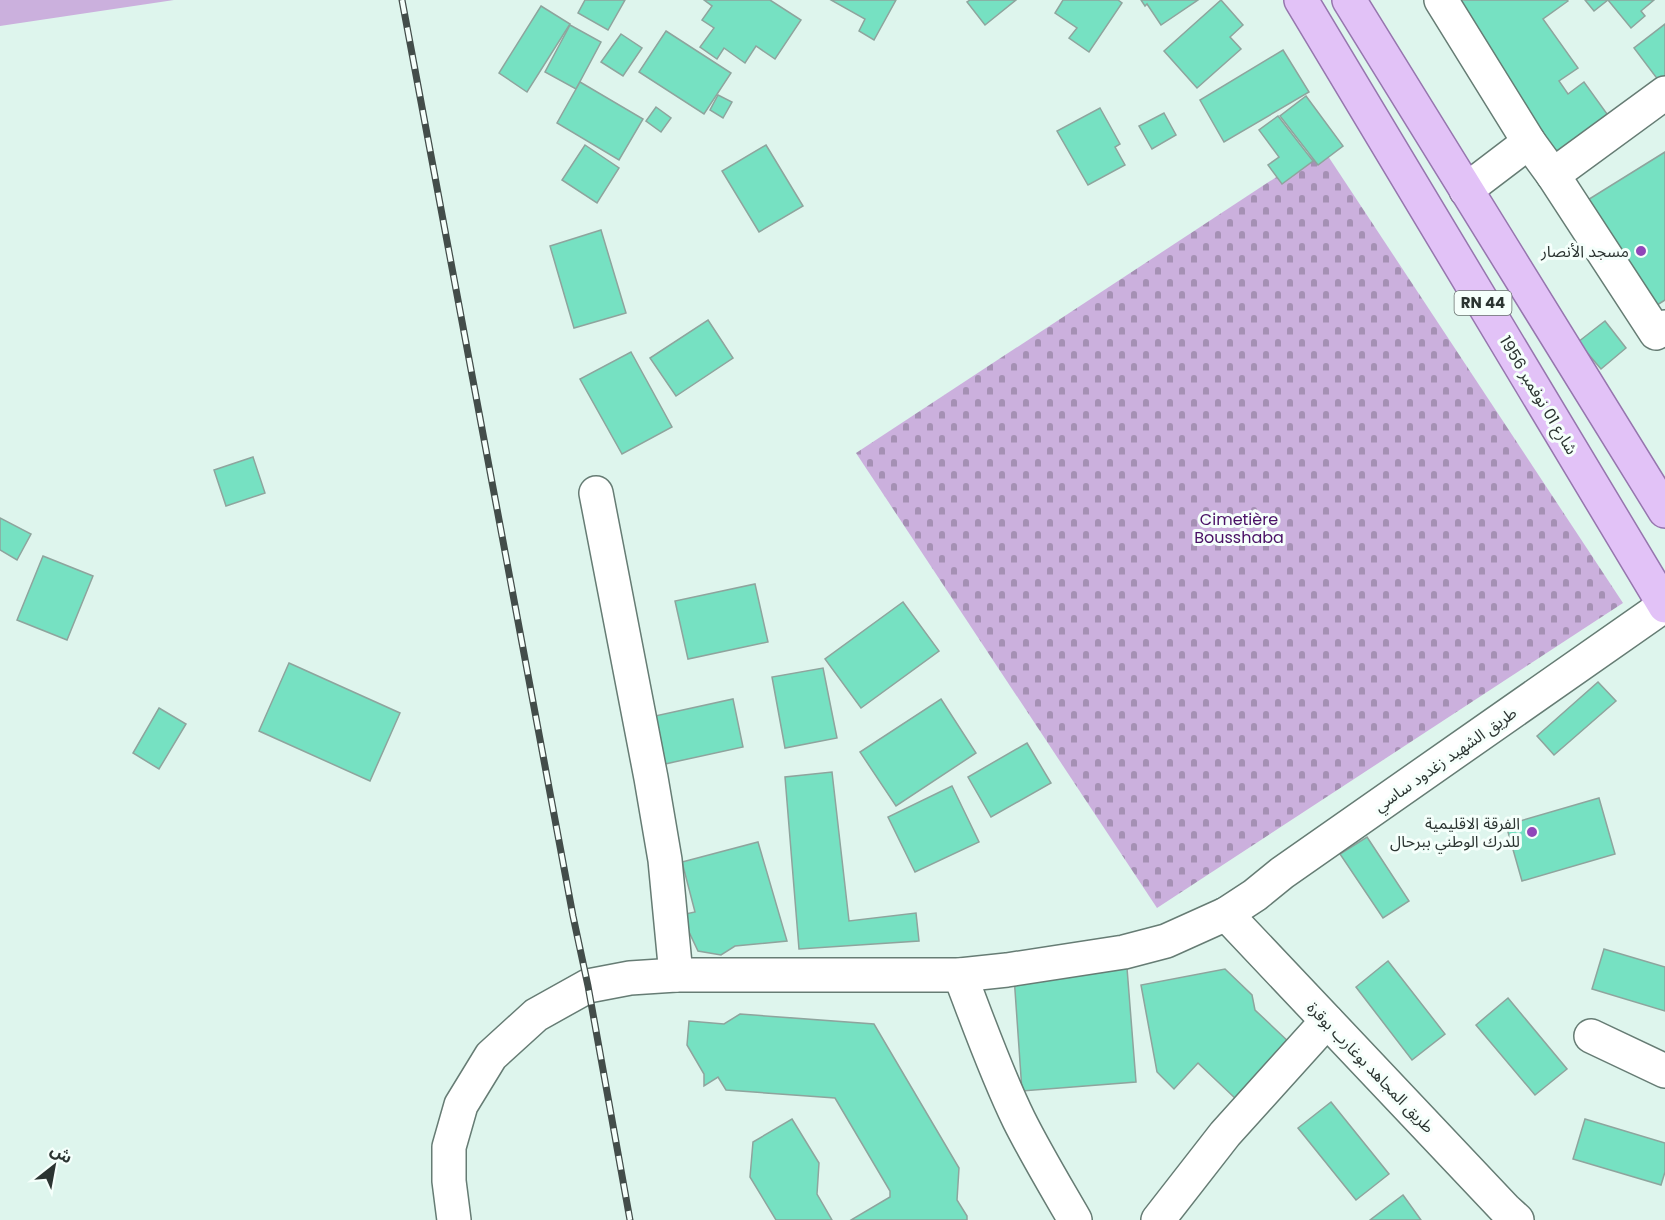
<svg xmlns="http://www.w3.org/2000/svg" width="1665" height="1220" viewBox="0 0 1665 1220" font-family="Poppins,'Noto Sans Arabic',sans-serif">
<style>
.cemetery{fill:url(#cemetery-stones)}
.pitch{fill:#cbb0dd}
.building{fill:#76e1c2;stroke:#8ea49d;stroke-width:1.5}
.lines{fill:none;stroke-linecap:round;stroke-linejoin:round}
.minor-casing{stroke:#667c74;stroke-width:36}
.major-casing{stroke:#9676ae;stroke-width:36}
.minor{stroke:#fff;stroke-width:33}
.major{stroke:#e2c2f7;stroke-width:33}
.rail-casing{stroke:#434d4a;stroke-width:7}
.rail{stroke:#f5fffb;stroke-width:4.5;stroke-dasharray:14;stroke-linecap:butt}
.poi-dot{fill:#9046b9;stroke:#f5fffb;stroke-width:2}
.labels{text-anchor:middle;stroke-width:6;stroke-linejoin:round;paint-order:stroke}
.shield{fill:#f5fffb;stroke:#68716e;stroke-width:1.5}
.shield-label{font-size:15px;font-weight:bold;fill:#2b3431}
.poi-label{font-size:16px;fill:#2b3431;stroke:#f5fffb;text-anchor:end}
.street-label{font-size:16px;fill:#2b3431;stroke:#f5fffb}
.park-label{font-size:16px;fill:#491065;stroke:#f5fffb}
</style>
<defs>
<pattern id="cemetery-stones" width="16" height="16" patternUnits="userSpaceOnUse" patternTransform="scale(1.5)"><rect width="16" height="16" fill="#cbb0dd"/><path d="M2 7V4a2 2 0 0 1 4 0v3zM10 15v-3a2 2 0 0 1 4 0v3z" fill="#a590b4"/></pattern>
</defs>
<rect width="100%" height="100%" fill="#def5ed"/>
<polygon class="cemetery" points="1322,147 1623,603 1157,908 856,453"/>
<polygon class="pitch" points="0,0 174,0 0,26"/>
<g class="building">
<polygon points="585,0 625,0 608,30 578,13"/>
<polygon points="704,0 770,0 801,20 775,59 756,46 745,63 724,48 717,59 700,47 714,28 702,20 712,6"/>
<polygon points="831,0 896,0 874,40 859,31 865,19"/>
<polygon points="970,0 1016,0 985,25 967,2"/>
<polygon points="1063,0 1118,0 1122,3 1089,52 1069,38 1077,28 1055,13"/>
<polygon points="1141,0 1198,0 1161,25 1147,4 1145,6"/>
<polygon points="1221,0 1243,25 1230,37 1241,49 1197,88 1164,51"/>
<polygon points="1452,0 1567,0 1568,1 1543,19 1578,68 1559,81 1568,94 1584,82 1620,132 1559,175 1517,116 1528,108"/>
<polygon points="1585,0 1654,0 1641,11 1645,16 1631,28 1608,0 1594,11"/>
<polygon points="541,6 570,24 527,92 499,73"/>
<polygon points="1665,24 1665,89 1634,48"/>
<polygon points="570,25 601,42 576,89 545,72"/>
<polygon points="666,31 731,73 704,114 639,72"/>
<polygon points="621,34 642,48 623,76 601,62"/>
<polygon points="1283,50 1309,92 1224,142 1200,100"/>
<polygon points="580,82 643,119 619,160 557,123"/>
<polygon points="718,95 732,102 723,118 710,110"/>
<polygon points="1306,96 1343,146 1318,165 1280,116"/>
<polygon points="656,107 671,118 661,132 646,121"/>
<polygon points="1100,108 1120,144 1115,147 1125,165 1088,185 1057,131"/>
<polygon points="1164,113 1176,135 1152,149 1139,126"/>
<polygon points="1278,116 1313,161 1282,184 1268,165 1279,157 1259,130"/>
<polygon points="585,145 619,168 597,203 562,180"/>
<polygon points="766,145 803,206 759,232 722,171"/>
<polygon points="1665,152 1665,300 1654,307 1586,201"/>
<polygon points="601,230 626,313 574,328 550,246"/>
<polygon points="708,320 733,358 676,396 650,358"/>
<polygon points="1605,321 1626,348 1601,369 1578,342"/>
<polygon points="631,352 672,427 622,454 580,379"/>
<polygon points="253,457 265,493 226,506 214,470"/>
<polygon points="0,518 31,534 17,560 0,550"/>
<polygon points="43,556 93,576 67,640 17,620"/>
<polygon points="755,584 768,642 688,659 675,601"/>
<polygon points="903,602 939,651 861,708 825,659"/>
<polygon points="289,663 400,713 370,781 259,731"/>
<polygon points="823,668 837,738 785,748 772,677"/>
<polygon points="1598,682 1616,701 1554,755 1537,736"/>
<polygon points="733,699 743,747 665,764 655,716"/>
<polygon points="941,699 976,753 896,806 860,752"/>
<polygon points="159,708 186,724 159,769 133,753"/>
<polygon points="1027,743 1051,783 991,817 968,777"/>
<polygon points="832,772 849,921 916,913 919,941 799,949 785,777"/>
<polygon points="952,786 979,842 915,872 888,817"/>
<polygon points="1599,798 1615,854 1522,881 1506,825"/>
<polygon points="1367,837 1409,901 1383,918 1340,854"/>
<polygon points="758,842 787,941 735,946 721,955 698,951 681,915 695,912 682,862"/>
<polygon points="1604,949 1665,967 1665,1011 1592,989"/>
<polygon points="1388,961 1445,1034 1412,1060 1356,987"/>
<polygon points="1127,968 1136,1082 1022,1091 1014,976"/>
<polygon points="1225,969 1252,995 1255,1010 1291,1044 1237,1100 1198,1063 1174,1089 1157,1072 1141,985"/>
<polygon points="1508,998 1567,1069 1535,1095 1476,1025"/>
<polygon points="740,1014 874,1024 959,1168 957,1200 967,1216 967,1220 851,1220 890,1197 890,1191 835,1098 726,1090 718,1077 704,1086 704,1074 687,1045 689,1021 724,1024"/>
<polygon points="1331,1102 1389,1174 1356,1200 1298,1128"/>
<polygon points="792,1119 819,1163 817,1194 832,1220 776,1220 750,1177 753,1142"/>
<polygon points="1585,1119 1665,1143 1665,1172 1661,1185 1573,1159"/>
<polygon points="1403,1195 1421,1220 1370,1220"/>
</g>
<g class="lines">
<g class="minor-casing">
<g id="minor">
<polyline points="1441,0 1529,142 1553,175 1656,333 1665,327"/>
<polyline points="1553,175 1665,93"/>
<polyline points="1466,190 1529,142"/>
<polyline points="596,493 651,778 665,860 676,975"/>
<polyline points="1226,914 1506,1210 1517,1220"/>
<path d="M960,975C979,1024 996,1073 1019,1120C1036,1154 1056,1187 1075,1220"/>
<polyline points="1591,1036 1665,1071"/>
<polyline points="454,1220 449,1181 449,1147 461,1105 491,1056 536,1015 588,986 630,978 676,975 960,975 1007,970 1124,952 1166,941 1226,914 1255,895 1282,873 1665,605"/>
<polyline points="1158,1220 1225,1134 1327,1021"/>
</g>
</g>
<g class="major-casing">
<g id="major">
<polyline points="1301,0 1665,606"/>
<polyline points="1349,0 1665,511"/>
</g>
</g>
<use href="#minor" class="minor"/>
<use href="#major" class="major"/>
<g class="rail-casing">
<polyline id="rail" points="402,0 573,916 588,986 630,1220"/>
</g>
<use href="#rail" class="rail"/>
</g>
<g class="poi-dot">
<circle cx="1641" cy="251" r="6"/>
<circle cx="1532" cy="832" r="6"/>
</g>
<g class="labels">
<rect class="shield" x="1454.5" y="291" width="57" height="24" rx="4.5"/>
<g class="shield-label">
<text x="1483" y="308">RN 44</text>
</g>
<g class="poi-label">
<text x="1629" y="257">مسجد الأنصار</text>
<text x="1520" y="829">الفرقة الاقليمية<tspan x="1520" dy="18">للدرك الوطني ببرحال</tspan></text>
</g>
<g class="street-label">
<text transform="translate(1539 395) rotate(59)" y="6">شارع 01 نوفمبر 1956</text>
<text transform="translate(1445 759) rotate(-35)" y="6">طريق الشهيد زغدود ساسي</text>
<text transform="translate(1371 1067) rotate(46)" y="6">طريق المجاهد بوغارب بوقرة</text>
</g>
<g class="park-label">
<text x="1239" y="525">Cimetière<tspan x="1239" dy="18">Bousshaba</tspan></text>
</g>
</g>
<g transform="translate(54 1166) rotate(31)" stroke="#f5fffb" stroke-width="4.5" paint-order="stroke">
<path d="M0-4.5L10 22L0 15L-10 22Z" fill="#2b3431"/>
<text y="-9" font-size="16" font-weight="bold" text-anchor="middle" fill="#2b3431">ش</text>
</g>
</svg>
